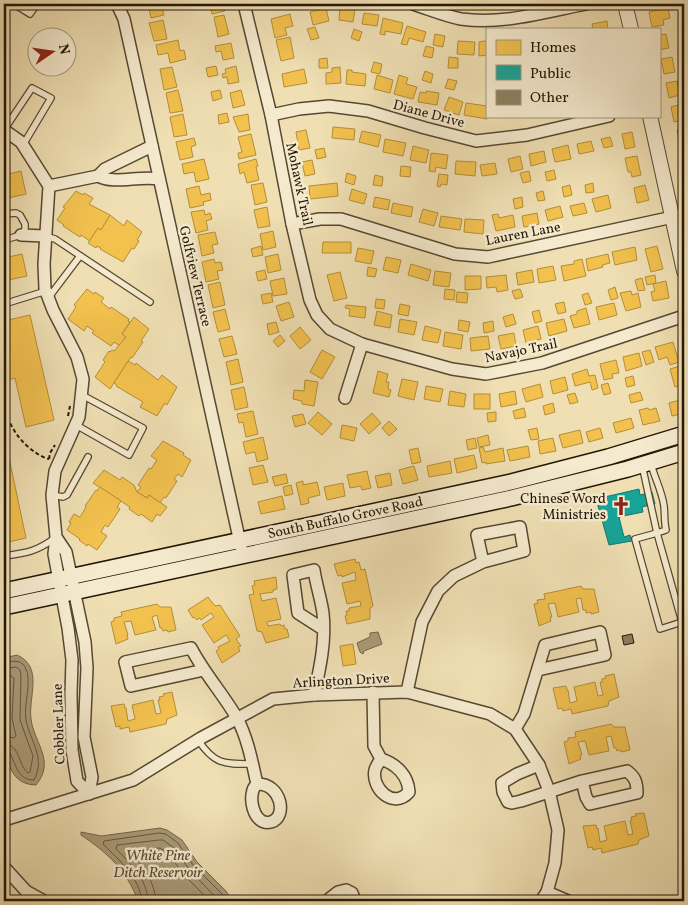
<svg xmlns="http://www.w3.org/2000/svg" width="688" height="905" viewBox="0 0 688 905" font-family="Vollkorn,serif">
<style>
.water{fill:#aa9b78;stroke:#74664a}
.homes{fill:#f2c14e;stroke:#b48e38}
.public{fill:#17a398;stroke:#1b796c}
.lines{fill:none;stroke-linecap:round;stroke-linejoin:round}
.shore{stroke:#66583f;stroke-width:1}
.building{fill:#8d7f60;stroke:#231606}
.service-casing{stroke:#564831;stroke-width:8}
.minor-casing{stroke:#564831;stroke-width:14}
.tertiary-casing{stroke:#564831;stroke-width:16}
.secondary-casing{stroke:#231606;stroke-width:18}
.path{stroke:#231606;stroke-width:2;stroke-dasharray:4 2.5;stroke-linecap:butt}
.service{stroke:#f5eace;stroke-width:5.5}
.minor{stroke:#f5eace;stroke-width:11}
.tertiary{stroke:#f5eace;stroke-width:14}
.secondary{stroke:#f5eace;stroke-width:15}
.labels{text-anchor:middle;stroke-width:5;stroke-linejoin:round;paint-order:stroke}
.street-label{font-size:14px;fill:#231606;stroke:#f5eace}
.poi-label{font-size:14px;fill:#231606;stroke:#f5eace;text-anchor:end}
.water-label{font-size:15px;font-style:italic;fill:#594b34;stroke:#f5eace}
</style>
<rect width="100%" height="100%" fill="#efdfb3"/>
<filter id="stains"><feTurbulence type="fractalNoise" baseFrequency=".004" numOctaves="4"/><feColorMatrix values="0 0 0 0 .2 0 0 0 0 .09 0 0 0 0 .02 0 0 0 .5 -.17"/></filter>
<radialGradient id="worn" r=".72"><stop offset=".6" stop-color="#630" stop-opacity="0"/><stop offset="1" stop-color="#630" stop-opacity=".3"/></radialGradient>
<g class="water">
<polygon points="378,632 382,644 364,651 363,654 360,652 357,643 370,637 370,633"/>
<path d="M17,655C44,667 28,697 31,719C34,743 56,761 36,785C0,785 4,734 4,709C4,692 4,675 4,658Z"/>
<path d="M160,828L167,830L182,840L197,862L226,891L232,901H138C127,871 108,853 81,835V832L101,836Z"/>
</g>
<g class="homes">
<polygon points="148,4 161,4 164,15 151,18"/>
<polygon points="210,4 223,4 225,11 212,14"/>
<polygon points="340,7 355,9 353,22 339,20"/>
<polygon points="326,8 329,21 313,25 310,12"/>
<polygon points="668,8 670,18 663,20 664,25 652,27 649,12"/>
<polygon points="364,13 379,15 377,26 362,24"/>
<polygon points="290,14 293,26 285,28 287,35 275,38 271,19"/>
<polygon points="224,15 229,34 218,37 214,17"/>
<polygon points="383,18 403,23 401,34 385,31 385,35 380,34"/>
<polygon points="163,20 167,39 154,41 149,23"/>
<polygon points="607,21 608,29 587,29 593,28 592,24"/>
<polygon points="407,26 426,32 423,42 409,38 407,45 401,44"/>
<polygon points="315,27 319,38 311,40 307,29"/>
<polygon points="354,29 362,32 359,41 351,38"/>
<polygon points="435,34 445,36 443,47 433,45"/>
<polygon points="666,34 669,48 659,50 659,35"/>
<polygon points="290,37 294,58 281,61 276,40"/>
<polygon points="178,40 180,51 184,50 186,59 170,63 168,53 158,55 156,45"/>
<polygon points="458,41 475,42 474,55 457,54"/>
<polygon points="484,41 487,41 487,55 479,56 479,42"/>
<polygon points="231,43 234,58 223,60 221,51 216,52 215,46"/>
<polygon points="426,46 434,48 432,58 423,56"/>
<polygon points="449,57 458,58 458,68 448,68"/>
<polygon points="672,57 675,72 664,74 661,59"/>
<polygon points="327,58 328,68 319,68 319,59"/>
<polygon points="374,62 382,64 380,74 371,72"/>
<polygon points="216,66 218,75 208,77 206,68"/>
<polygon points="236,66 239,82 228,84 227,77 223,78 222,74 226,73 225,69"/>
<polygon points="172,67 177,87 164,90 160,69"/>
<polygon points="340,67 341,83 326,84 326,73 332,72 332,68"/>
<polygon points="684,67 684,76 681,76 679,69"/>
<polygon points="304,69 307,83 284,87 282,74"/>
<polygon points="347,70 352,70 352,72 366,74 365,86 346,84"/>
<polygon points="425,71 433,74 431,83 422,80"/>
<polygon points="377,75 393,80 390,93 374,89"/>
<polygon points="399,75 408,78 406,84 417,87 413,99 394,94"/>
<polygon points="448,79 457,81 454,90 445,88"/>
<polygon points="677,81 680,95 669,98 666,83"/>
<polygon points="178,90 183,111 170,113 166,93"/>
<polygon points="220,90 222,98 213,101 211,92"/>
<polygon points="241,90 245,105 233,108 230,93"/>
<polygon points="426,91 439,93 437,105 418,102 420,92 426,93"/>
<polygon points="449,97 463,102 459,115 444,110"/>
<polygon points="466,103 487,106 487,119 464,115"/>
<polygon points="682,104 684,109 684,120 674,122 671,107"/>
<polygon points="227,113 229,122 219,124 218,115"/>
<polygon points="183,114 187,135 174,137 170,117"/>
<polygon points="248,114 250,130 239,132 233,117"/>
<polygon points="333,127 355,129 354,140 332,138"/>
<polygon points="684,129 684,144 680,145 677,130"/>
<polygon points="306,130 310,148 299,150 296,132"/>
<polygon points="362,131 381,135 378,147 359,142"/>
<polygon points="632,132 635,147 625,149 622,134"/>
<polygon points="251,134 256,155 239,159 238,153 242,152 238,137"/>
<polygon points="610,137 613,146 604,148 601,139"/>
<polygon points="194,138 196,145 191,147 193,157 180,160 176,142"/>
<polygon points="385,139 406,143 403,156 383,152"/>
<polygon points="591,141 594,151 579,154 577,144"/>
<polygon points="568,145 571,159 555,162 552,149"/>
<polygon points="413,146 429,150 426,163 410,160"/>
<polygon points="324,148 326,157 317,159 315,150"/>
<polygon points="544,151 546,162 531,166 529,154"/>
<polygon points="431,153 448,155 446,169 436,167 435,172 429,171"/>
<polygon points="520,156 523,169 511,172 508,159"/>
<polygon points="637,156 641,175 632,177 631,172 628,172 625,158"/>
<polygon points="204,159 209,179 196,182 194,172 184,174 182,164"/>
<polygon points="256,159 258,166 256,167 259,180 247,183 244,172 240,174 238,164"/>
<polygon points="312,160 315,174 305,176 302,162"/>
<polygon points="456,161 476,162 475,176 455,174"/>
<polygon points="495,163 497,174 482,176 480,165"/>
<polygon points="401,166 411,167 410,177 400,176"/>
<polygon points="554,170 556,179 547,181 545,172"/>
<polygon points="21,171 26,194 4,199 4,175"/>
<polygon points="529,171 531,181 523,183 520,173"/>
<polygon points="347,173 356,176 354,185 345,182"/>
<polygon points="439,174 448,175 447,185 441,184 440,187 437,186"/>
<polygon points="375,175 383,177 382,186 373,185"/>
<polygon points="263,183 267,202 255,205 251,185"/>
<polygon points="337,183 338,196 310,199 309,186"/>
<polygon points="593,183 594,192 586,193 585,185"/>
<polygon points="570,185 572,195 564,197 562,187"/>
<polygon points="645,185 649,200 637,203 634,188"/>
<polygon points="199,186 201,195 210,193 211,200 203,202 204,205 190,208 186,189"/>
<polygon points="352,189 367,194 364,204 349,200"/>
<polygon points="76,191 83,195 84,193 93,198 89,204 110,215 101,230 98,228 90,241 81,235 80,237 63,226 64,225 57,220 65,208 63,207"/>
<polygon points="543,191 545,200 538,201 536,193"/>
<polygon points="608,195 611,208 596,212 592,199"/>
<polygon points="375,197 390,200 388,210 373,207"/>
<polygon points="522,197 523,207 515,209 513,199"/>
<polygon points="393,203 413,207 411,217 391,213"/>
<polygon points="584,203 587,213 573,216 570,206"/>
<polygon points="560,206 563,217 548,221 545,210"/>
<polygon points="267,207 270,226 258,228 254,210"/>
<polygon points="423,209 438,213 434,226 419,222"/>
<polygon points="204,210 205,215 210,213 212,219 206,221 208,230 196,233 191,212"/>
<polygon points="537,213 539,224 524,227 522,216"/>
<polygon points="498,214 499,218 513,215 515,227 496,231 492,215"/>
<polygon points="110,215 124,226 127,220 142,232 137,240 139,241 134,249 132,248 123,262 100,249 101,248 97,246 96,248 88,243 98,228 101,230"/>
<polygon points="441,216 462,219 460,230 439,227"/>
<polygon points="465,219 484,220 483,234 464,232"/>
<polygon points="273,231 276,247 263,250 260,234"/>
<polygon points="215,232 218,244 212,245 214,253 202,256 198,235"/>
<polygon points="323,242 351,242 351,253 322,253"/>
<polygon points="261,246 263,255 253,257 251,249"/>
<polygon points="657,246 663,269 651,272 645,249"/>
<polygon points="635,247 637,260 615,265 612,252"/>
<polygon points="358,248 374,251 371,264 355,261"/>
<polygon points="22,254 27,276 4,281 4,258"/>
<polygon points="278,254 281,270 268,273 265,257"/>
<polygon points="608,254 610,263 602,265 603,267 588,271 586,259"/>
<polygon points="386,257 401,260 398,273 383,270"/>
<polygon points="214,259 215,263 221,262 223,270 217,271 219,279 206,282 202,262"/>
<polygon points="582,259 586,276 564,281 561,266 574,264 574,261"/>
<polygon points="411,264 431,270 428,281 408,275"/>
<polygon points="553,266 556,280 539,283 537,269"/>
<polygon points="368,267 377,269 375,277 367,276"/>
<polygon points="265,270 267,279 258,281 256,272"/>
<polygon points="532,270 534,282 518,285 516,273"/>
<polygon points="435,271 451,273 449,287 433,285"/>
<polygon points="340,272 347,298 334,301 327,275"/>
<polygon points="506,275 508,290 497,292 496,287 487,288 486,277"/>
<polygon points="655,275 656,283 647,285 645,277"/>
<polygon points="465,276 481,276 481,289 465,290"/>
<polygon points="284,278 287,294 273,296 270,281"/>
<polygon points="642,278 645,290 638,291 635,280"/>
<polygon points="666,281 669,298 653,301 651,292 655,291 653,284"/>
<polygon points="220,282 225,305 213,308 208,285"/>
<polygon points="615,287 618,298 611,300 608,290"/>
<polygon points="87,289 94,294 95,292 104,298 101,302 110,309 111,307 129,319 128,321 130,322 122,334 126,337 120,346 114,342 111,346 92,333 94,331 87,326 84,331 68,319 76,307 74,305"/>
<polygon points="445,289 455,290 454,300 444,299"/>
<polygon points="520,289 523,297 515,299 512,291"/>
<polygon points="631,291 632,295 638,293 641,307 626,311 620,293"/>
<polygon points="457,292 468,293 467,303 456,302"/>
<polygon points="271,293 273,302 263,304 261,295"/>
<polygon points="588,293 592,303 585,305 582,295"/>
<polygon points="376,299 385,300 384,309 375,308"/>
<polygon points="289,302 294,317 281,321 276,306"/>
<polygon points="564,302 566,312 558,314 555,304"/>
<polygon points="614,303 617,315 599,320 596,307"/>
<polygon points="400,304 410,306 408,316 398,314"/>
<polygon points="346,305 366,307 365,318 349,316 350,309 345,308"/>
<polygon points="586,308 590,324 574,328 570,316 577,314 577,311"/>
<polygon points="225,309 230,329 218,332 213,312"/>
<polygon points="539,310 542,321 535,323 532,312"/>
<polygon points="377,311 392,315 390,328 374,325"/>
<polygon points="513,314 516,324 506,327 503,317"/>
<polygon points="30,315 54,420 26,427 15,378 4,381 4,350 10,349 4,321"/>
<polygon points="134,317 149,329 141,341 143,342 132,358 131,357 110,389 95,377 105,362 103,360 109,351 110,352 112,350 114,351 126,337 122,334"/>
<polygon points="400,319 417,322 414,335 398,332"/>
<polygon points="564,319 567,331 549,336 546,323"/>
<polygon points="459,320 470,322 468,332 458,330"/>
<polygon points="493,321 494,331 484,333 483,323"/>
<polygon points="276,322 279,332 269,335 267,324"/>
<polygon points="425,326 441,330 438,343 422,340"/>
<polygon points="538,326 541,339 526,343 523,330"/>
<polygon points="300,327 311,340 300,349 290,336"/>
<polygon points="445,332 463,335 461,349 443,346"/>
<polygon points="514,333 516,346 501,349 498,336"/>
<polygon points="280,335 285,341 278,347 273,341"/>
<polygon points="232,336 237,354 224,357 219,339"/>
<polygon points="488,336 490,349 471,351 470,338"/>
<polygon points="673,342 679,362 670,365 667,357 659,360 655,347"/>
<polygon points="322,350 335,357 322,379 310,372"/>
<polygon points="650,350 654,362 646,365 642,352"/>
<polygon points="639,353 642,366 626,371 623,357"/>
<polygon points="238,359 243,382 231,385 226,362"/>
<polygon points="616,360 619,373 612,374 613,378 604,380 600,364"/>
<polygon points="128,361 135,365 136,363 158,380 162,375 177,387 167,405 165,403 157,416 140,407 143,402 116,386 117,385 114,383"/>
<polygon points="683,365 684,384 675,387 670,369"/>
<polygon points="587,369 589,376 595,375 598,388 592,390 590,382 575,386 572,374"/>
<polygon points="378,371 388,374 386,382 389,382 388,389 391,390 389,397 373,393"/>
<polygon points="633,376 635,385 627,387 625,378"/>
<polygon points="565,377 568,390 553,394 550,381"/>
<polygon points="402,379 418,382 414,400 398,396"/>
<polygon points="305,380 318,382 314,406 302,404 302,401 293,399 294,390 304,391"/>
<polygon points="608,383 611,393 604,395 601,385"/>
<polygon points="540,384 543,397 526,402 522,389"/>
<polygon points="426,386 443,389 440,402 424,399"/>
<polygon points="244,387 248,407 235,410 231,390"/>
<polygon points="450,391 466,394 464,407 448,405"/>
<polygon points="515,391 517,404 501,407 499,394"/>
<polygon points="640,392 643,400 631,403 629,395"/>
<polygon points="575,393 578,402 570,404 567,395"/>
<rect x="474" y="394" width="16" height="15"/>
<polygon points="684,399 684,413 672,416 669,403"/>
<polygon points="553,403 555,412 545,415 543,406"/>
<polygon points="524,408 526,417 515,419 513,411"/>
<polygon points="648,408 649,410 656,408 660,421 643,425 639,410"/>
<polygon points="253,411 258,434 246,437 243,422 239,423 237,414"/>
<polygon points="318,412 332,424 322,435 308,423"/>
<polygon points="496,412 496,421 488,422 487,413"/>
<polygon points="372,413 381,423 369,434 360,424"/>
<polygon points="303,414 306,424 295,427 292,416"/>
<polygon points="631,418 634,428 616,433 613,423"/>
<polygon points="389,421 397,429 389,436 382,428"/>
<polygon points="342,425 357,428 354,441 340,438"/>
<polygon points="537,428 539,439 531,440 528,430"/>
<polygon points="600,428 603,438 589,442 586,432"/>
<polygon points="580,430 583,443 563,448 559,435"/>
<polygon points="4,434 26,538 4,543"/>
<polygon points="488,435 490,445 479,447 477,438"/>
<polygon points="263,437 268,459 257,462 255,452 246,454 243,442"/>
<polygon points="475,438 477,448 468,450 466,440"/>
<polygon points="553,438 556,451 540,454 538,441"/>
<polygon points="163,441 184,453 183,455 191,460 182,477 178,474 174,479 177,481 166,498 164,497 160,503 149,495 147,498 137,492 141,487 138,485 149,468 151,469 157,460 151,456"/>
<polygon points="528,446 530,457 510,461 507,450"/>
<polygon points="483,447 485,452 503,448 505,461 486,464 486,462 482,463 479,448"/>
<polygon points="418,448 421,462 412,464 409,450"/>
<polygon points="474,455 477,468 457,473 454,459"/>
<polygon points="450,461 452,473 429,477 427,466"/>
<polygon points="263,465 268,482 253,485 249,468"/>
<polygon points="414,466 418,480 403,484 399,470"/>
<polygon points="104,470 120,480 122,477 134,485 137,492 147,498 149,495 167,507 160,516 157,514 152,522 141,514 139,516 129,509 130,507 93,483"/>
<polygon points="367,471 371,488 362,490 361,486 350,488 347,475"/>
<polygon points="390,473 392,485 378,488 375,476"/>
<polygon points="286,474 288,483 275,486 272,477"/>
<polygon points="303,481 303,485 317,482 320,495 308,498 309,503 301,505 296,483"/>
<polygon points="343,483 345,496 327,500 324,487"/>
<polygon points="291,485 293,494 285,496 283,487"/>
<polygon points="100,487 121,501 117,507 120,509 108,527 105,525 101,532 107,536 97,550 88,544 87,546 79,540 80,539 67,530 71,523 69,522 74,514 80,517 86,507 85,506 96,490 97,491"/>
<polygon points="282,496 285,509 261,514 258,502"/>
<polygon points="355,559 356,563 359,562 361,570 365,569 373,606 370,608 370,619 347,624 345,616 347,615 346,611 349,611 349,608 361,606 360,601 347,604 342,583 356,580 355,572 342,577 342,575 338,576 334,564"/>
<polygon points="276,577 277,589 273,590 273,592 260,594 262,601 276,598 281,619 267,622 268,626 280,624 281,626 284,625 285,629 287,629 289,637 266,643 262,632 257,631 249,595 254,594 252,586 255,585 254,581"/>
<polygon points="581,586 583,589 594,589 599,612 591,614 591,612 586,613 586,610 583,610 581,598 576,599 579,612 558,617 555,603 548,604 552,617 550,617 551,621 539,626 534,604 538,603 537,600 545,599 544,594"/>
<polygon points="208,597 215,606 220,605 240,636 236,639 241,646 238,647 240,651 222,663 216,651 219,649 218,647 230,641 226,635 214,643 202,625 214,617 211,613 201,620 199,618 197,620 194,617 193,618 188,610"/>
<polygon points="157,604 160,607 171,607 176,630 168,632 167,630 163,631 162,628 160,628 157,615 152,617 156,630 135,635 131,621 124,622 128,635 127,635 128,639 116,644 111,622 114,621 114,618 122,616 121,612"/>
<polygon points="353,644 356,664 343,666 340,646"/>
<polygon points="614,674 619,697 609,701 608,706 572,714 571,709 563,711 562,708 558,709 553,688 566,686 567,690 568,690 570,703 577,701 574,687 595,682 598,696 603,695 600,682 602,682 602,679 606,678 605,676"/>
<polygon points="172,692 177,715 167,719 166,724 130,732 129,727 120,729 120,726 116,727 111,706 124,704 125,708 126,708 128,721 135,719 132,705 153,700 156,714 161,713 158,700 160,700 159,697 164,696 163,694"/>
<polygon points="611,724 614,727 625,727 630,750 621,752 621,750 617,751 616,748 614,748 611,736 606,737 609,751 589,755 585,741 578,742 582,755 580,756 581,759 569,764 564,742 568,741 568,738 576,737 575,732"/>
<polygon points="644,813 649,836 639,840 638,844 602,853 601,848 593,850 592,847 588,848 583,826 596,825 597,829 598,828 600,842 607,840 604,826 625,821 628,835 633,834 630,821 632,820 631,817 636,816 635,814"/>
</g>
<polygon class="public" points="639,489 640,495 652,492 655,504 642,507 643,512 619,517 624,537 630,535 632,541 609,545 596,499"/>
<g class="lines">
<g class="shore">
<path d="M4,663C11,662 20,658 25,667C33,680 23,705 26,720C30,741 46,758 34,780C18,780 16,765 10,753L4,750"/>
<path d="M4,669L16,667L20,670L21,675L20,720L33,756L30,772L28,773C17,764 21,745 4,744"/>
<polyline points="4,677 11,676 14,678 12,718 16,736 14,738 4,736"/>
<path d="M142,901C139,877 120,861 103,844L104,841L159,833L166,834L178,843L193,865L222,894L226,901"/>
<path d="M148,901C147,879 131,864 116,849L117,845L159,840H163L174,848L189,869L219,901"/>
<path d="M156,901C155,884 144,866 132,854L134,851L160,848L168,853L184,875L210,901"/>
</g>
</g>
<polygon class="building" points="632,634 634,643 624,645 622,636"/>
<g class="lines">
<g class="service-casing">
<g id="service">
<polyline points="14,4 30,14 37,4"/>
<polyline points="4,130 32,88 51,98 23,145"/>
<polyline points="4,214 16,213 20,215 25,224 25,230 21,235 4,240"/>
<polyline points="45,236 55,239 150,302"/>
<polyline points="49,297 80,256"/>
<polyline points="4,304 46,291"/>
<polyline points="76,425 129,455 143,428 82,395"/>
<path d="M642,465L657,533L635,539L660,629L682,622L657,533L666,530C664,521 665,515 664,506C662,491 655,479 651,464"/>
<polyline points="52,495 63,497 67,495 88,457"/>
<path d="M4,556C26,553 36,552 55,538"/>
<path d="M198,740C215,765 224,764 253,764"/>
</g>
</g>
<g class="minor-casing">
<g id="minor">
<polyline points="117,4 124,19 241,547"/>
<polyline points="244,4 271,115 292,224 310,300 317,315 330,329 362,344 452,369 486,374 542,363 684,316"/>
<path d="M413,4C429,9 445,16 461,19C503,25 545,12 586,4"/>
<polyline points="271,115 299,109 329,106 368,111 425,128 476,141 527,135 609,116"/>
<polyline points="4,130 21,142 49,186 44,264 45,289 53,310 77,357 83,379 79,417 55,471 52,495 56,537 54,554 68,628 72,660 71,694 72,750 77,781 89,794 92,777 84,737 87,668 85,642 66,552 56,537"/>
<path d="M98,176C115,185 139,175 159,179"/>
<polyline points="49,186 98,176 105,169 152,146"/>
<polyline points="292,224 320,219 341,219 455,254 488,257 673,217"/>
<polyline points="21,235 45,236"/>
<polyline points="345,398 362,344"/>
<path d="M204,670L131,686L125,662L191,648C204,673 223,694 237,718C248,739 252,762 257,784"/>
<path d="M373,692L374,746L381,759C396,764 408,775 409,792C393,810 371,788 375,770C376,766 379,762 381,759"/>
<polyline points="407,692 422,622 438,591 454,576 483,562 524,551 520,527 477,535 483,562"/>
<path d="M314,695C320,668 326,641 323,613C321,599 316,584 314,570L293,575L298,613L323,629"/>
<polyline points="515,729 524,714 545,645 600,632 605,655 538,670"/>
<path d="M539,765L517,774L502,783L503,792L508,802L512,803L521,801L582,781L627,771C635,777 637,782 637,793L590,804L586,797L582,781"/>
<path d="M257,784C281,783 288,817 271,822C253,827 246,793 257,784Z"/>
<polyline points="4,820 133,780 201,738 273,699 314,695 407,692 490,714 515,729 539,765 549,791 558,830 555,863 547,892 541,901"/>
<polyline points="4,867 26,891 44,901"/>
<polyline points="547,892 568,901"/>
<polyline points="329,901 329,899 338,892 346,890 352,893 355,901"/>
</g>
</g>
<g class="tertiary-casing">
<g id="tertiary">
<polyline points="625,4 631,29"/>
<polyline points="650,116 684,271"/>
</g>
</g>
<g class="secondary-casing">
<g id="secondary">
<polyline points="4,591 511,482 608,457 684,434"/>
<polyline points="4,607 511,498 628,469 684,452"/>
</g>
</g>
<g class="path">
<path d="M4,412C8,417 10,424 14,430C20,441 36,456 49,459"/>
<polyline points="68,416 70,406"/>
<polyline points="49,459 50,453 55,445"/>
<polyline points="549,502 581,494"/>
</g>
<use href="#service" class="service"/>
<use href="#minor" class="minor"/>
<use href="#tertiary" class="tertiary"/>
<use href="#secondary" class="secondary"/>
</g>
<defs>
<g id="church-bare" transform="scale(1.5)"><path d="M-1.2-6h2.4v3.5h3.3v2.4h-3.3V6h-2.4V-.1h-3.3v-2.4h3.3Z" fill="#8f2418" stroke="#f5eace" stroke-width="2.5" paint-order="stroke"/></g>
</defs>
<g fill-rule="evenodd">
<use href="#church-bare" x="621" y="506"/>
</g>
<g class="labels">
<g class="street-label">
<text transform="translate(429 113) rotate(15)" y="5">Diane Drive</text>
<text transform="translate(300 184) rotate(78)" y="5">Mohawk Trail</text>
<text transform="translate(523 233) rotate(-11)" y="5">Lauren Lane</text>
<text transform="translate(196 276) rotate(77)" y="5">Golfview Terrace</text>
<text transform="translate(521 350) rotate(-12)" y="5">Navajo Trail</text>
<text transform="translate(345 517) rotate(-12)" y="5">South Buffalo Grove Road</text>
<text transform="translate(341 680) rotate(-3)" y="5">Arlington Drive</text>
<text transform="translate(58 724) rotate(-92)" y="5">Cobbler Lane</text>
</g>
<g class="poi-label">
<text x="606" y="503">Chinese Word<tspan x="606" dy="16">Ministries</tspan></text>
</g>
<g class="water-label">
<text x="158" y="860">White Pine<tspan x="158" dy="17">Ditch Reservoir</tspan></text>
</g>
</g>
<rect width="688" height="905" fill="none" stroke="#efdfb3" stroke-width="20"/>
<rect x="5" y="5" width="678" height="895" fill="none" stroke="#231606" stroke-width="2.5"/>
<rect x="10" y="10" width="668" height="885" fill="none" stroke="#231606"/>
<rect x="486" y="28" width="175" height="90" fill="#f5eace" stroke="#a1957e"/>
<rect x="496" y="40" width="25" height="15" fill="#f2c14e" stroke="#a1957e"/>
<text x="530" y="52" font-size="15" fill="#231606">Homes</text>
<rect x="496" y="65" width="25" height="15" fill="#17a398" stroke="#a1957e"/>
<text x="530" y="78" font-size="15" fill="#231606">Public</text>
<rect x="496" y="90" width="25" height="15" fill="#8d7f60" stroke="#a1957e"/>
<text x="530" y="102" font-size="15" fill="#231606">Other</text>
<g transform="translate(52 52) rotate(77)"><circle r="24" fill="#f5eace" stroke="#a1957e"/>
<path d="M0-4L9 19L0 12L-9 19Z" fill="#8f2418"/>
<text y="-8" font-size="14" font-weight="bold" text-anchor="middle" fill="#231606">N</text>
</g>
<rect width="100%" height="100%" filter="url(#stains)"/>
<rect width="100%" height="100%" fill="url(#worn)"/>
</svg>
